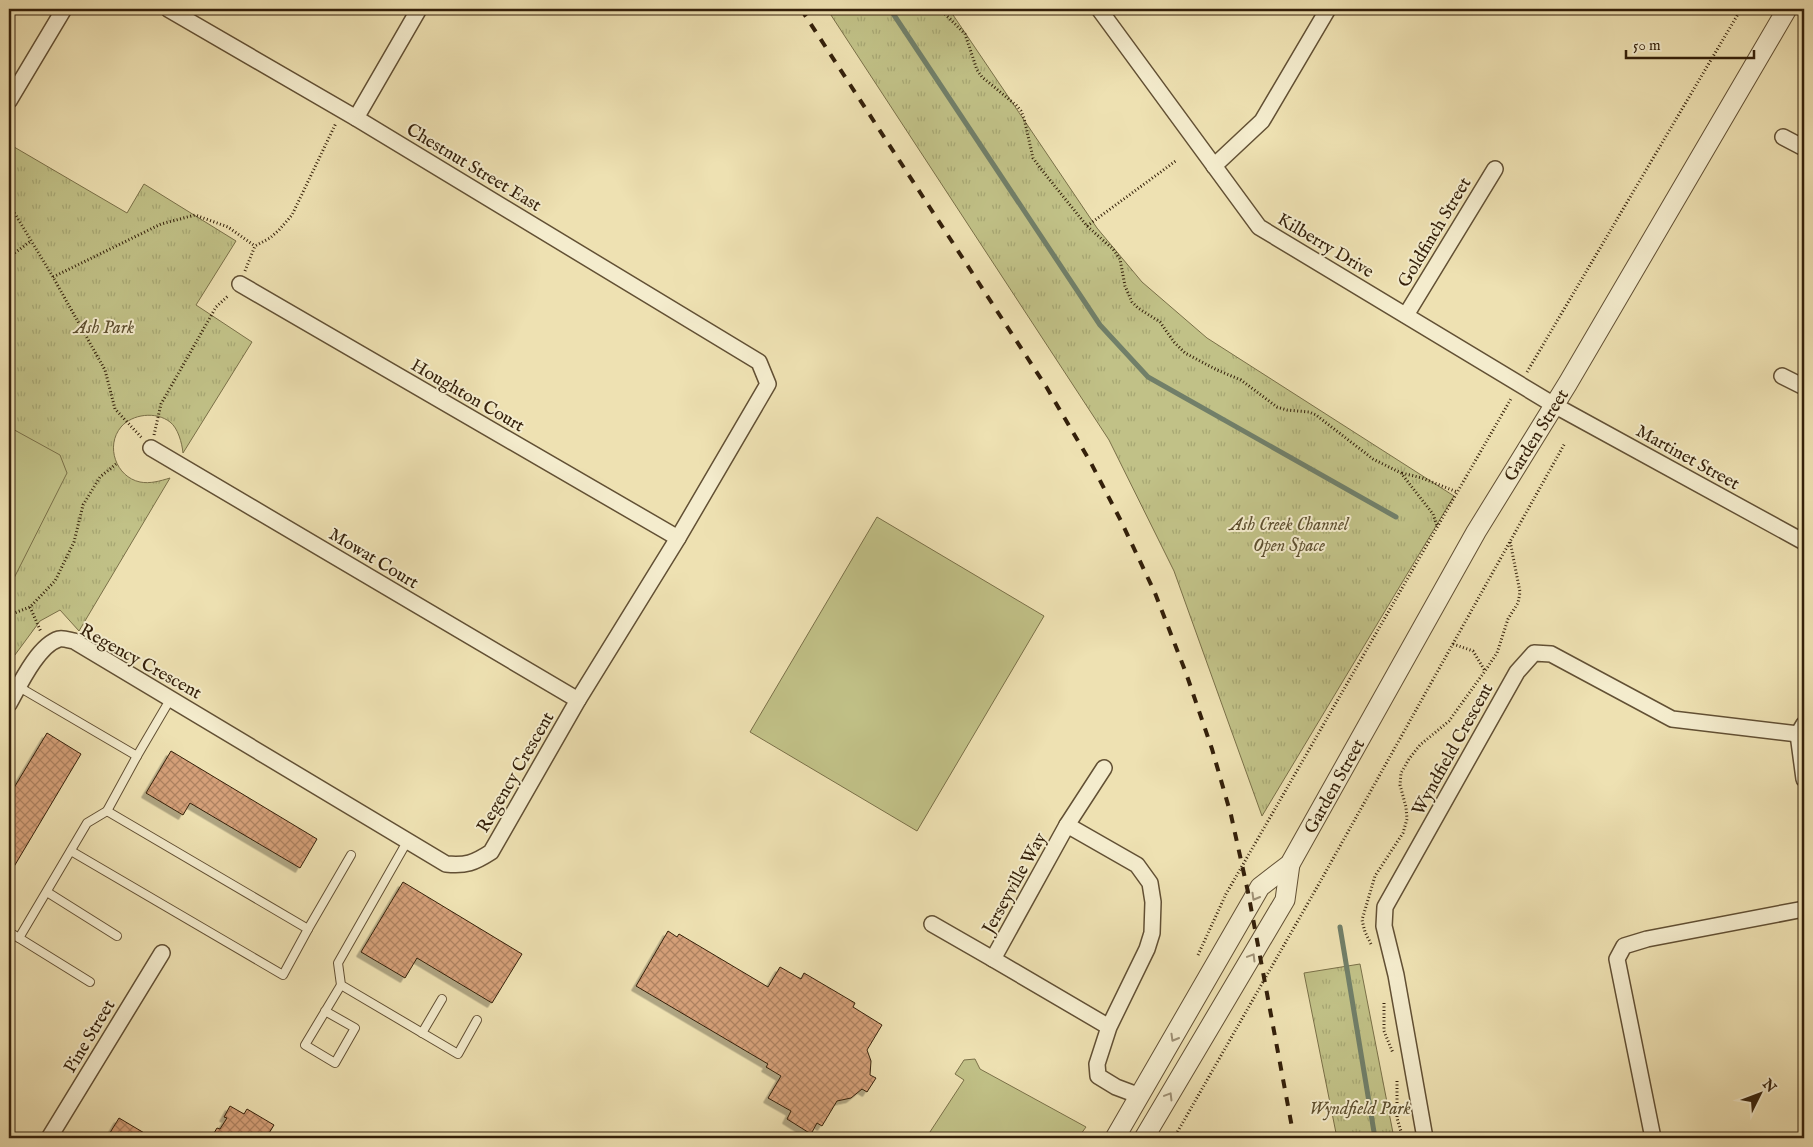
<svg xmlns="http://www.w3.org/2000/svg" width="1813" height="1147" viewBox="0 0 1813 1147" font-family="'IM FELL English',serif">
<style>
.grass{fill:url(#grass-tufts);stroke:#7a7048}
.pitch{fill:#c1c187;stroke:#7a7048}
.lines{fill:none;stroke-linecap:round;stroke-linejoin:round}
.stream{stroke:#717f69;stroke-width:5}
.building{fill:url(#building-cross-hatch);stroke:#34200a;filter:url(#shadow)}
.service-casing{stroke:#625034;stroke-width:10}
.minor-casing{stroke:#625034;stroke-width:18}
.tertiary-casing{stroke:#625034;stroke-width:21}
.path{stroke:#34200a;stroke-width:3;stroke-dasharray:1 2.5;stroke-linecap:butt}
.service{stroke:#f4eccd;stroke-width:8}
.minor{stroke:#f4eccd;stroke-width:15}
.tertiary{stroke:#f4eccd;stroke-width:19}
.rail{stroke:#34200a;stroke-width:4;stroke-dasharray:9 9;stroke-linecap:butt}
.oneway{stroke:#9e9075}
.labels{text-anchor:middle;stroke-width:4;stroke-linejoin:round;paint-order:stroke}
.street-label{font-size:18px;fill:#34200a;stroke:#f4eccd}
.park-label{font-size:18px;font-style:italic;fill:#5e5030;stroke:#f4eccd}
</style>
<defs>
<pattern id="grass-tufts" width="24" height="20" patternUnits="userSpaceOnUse" patternTransform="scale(1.25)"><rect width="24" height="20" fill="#c1c187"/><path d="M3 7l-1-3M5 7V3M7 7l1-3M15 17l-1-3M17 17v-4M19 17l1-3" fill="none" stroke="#a6a673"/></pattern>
<pattern id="building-cross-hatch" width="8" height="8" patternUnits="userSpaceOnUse" patternTransform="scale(1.25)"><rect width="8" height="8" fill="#d5a079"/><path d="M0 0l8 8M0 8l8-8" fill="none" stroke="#ae8261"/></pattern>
<filter id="shadow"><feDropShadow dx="-4.5" dy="4.5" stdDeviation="0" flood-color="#0004"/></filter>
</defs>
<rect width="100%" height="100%" fill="#eee1b2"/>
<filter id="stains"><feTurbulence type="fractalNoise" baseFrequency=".004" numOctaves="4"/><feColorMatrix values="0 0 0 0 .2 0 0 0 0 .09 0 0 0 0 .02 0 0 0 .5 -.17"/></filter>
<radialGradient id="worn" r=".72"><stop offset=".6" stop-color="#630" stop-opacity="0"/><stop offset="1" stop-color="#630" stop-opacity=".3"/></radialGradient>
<g class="grass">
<polygon points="827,9 949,9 1097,228 1142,282 1207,338 1454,496 1262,816 1174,571 1109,440"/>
<path d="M9,144L127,213L144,184L236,241L196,305L252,342L183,453C182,443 178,428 170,422C156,411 132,414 121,427C105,446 116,477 140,482C150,484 160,481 170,478L79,631L60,610L40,621L9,663Z"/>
<polygon points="1360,964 1394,1138 1337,1138 1304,973"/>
</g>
<g class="pitch">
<polygon points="9,427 60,455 67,473 9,588"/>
<polygon points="877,517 1044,616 917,831 750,732"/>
<polygon points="975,1059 980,1069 1086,1127 1078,1138 926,1138 964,1080 955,1074 964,1060"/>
</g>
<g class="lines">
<g class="stream">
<polyline points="890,9 1100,325 1148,377 1396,517"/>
<polyline points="1340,927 1375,1138"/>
</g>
</g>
<g class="building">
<polygon points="47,733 81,754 9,875 9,796"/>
<polygon points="171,751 317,839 300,868 190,803 183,815 146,793"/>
<polygon points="403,882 522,954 492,1003 417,958 405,978 361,952"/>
<polygon points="668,931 677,937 679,934 768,987 780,967 801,979 804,973 855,1003 853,1007 882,1025 867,1050 871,1061 870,1075 876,1078 867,1092 862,1089 851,1098 837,1101 822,1126 817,1123 811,1134 787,1119 791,1111 768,1098 781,1076 766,1067 768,1064 636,986"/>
<polygon points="230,1106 244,1114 247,1109 274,1125 266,1138 211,1138 217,1128 220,1129 227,1118 224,1117"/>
<polygon points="119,1118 151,1137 150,1138 110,1138 108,1136"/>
</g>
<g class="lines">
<g class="service-casing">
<g id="service">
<polyline points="19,687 137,756 171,698"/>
<polyline points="408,840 338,963 341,985 458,1054 477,1020"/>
<polyline points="71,851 283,975 308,929 107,811"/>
<polyline points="47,892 117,936"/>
<polyline points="308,929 351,855"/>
<polyline points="9,932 19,938 87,823 107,811 137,756"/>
<polyline points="19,938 90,982"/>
<polyline points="325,1011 355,1028 335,1063 305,1045 341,985"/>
<polyline points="422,1033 442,999"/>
</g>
</g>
<g class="minor-casing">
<g id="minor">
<polyline points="1099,9 1259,227 1554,405 1804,542"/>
<polyline points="9,101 64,9"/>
<polyline points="356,118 419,9"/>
<polyline points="1783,137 1804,148"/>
<polyline points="1214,166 1262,121 1328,9"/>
<polyline points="240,284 678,538"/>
<polyline points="1406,315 1495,169"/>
<polyline points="1782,376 1804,387"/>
<polyline points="151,448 578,700"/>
<path d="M9,704C19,686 38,645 59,639C63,638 69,640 74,641L446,864C466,866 474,863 491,852L578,700L678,538L768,384L759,362L356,118L168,9"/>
<polyline points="1804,724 1798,734 1804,779"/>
<polyline points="1067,825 1104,768"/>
<polyline points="932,924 993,959"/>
<polyline points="1109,1027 1147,949 1152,933 1153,902 1150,883 1137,865 1067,825 993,959 1109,1027 1097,1064 1098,1076 1116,1087 1140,1096"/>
<polyline points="49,1138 162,953"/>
<polyline points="1425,1138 1396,975 1384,926 1385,907 1517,672 1534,653 1551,654 1672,719 1798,734"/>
<polyline points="1653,1138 1617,959 1624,946 1647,939 1804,909"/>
</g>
</g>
<g class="tertiary-casing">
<g id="tertiary">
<polyline points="1115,1138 1260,887 1290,864 1476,532 1568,383 1787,9"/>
<polyline points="1144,1138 1285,900 1290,864"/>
</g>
</g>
<g class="path">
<polyline points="940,9 965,34 977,70 982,77 1016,105 1021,111 1024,118 1033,158 1041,169 1087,226 1113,249 1120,259 1125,286 1132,302 1138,308 1160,322 1174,342 1185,353 1217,370 1241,380 1277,407 1287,410 1309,412 1316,415 1373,459 1401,473 1433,514 1437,526"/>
<polyline points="9,204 53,277 105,370 115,409 142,438"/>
<polyline points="1087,226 1177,160"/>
<polyline points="9,257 31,241"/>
<polyline points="245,271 255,246 270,238 279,230 292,215 336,123"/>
<polyline points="53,277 161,224 195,215 228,227 255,246"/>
<polyline points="1527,372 1741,9"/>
<polyline points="154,435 161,404 216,307 229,295"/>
<polyline points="1402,473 1422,478 1457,492"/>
<polyline points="30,607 41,632"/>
<polyline points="9,615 30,607 55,581 74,542 83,505 100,477 116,464"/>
<polyline points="1453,644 1473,651 1485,671"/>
<polyline points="1371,944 1365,932 1362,920 1375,876 1403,833 1407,819 1406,807 1400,785 1401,773 1409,759 1420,745 1449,721 1485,671 1497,653 1508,619 1518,603 1520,592 1510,541"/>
<polyline points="1198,955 1226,894 1512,397"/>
<polyline points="1384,1003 1384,1031 1393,1053"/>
<polyline points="1397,1081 1397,1118 1403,1138"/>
<polyline points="1174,1138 1320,882 1565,443"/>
</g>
<use href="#service" class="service"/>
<use href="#minor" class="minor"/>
<use href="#tertiary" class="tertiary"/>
<polyline class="rail" points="801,9 1047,388 1091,463 1121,521 1155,593 1186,673 1212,749 1231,815 1248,892 1294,1138"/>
</g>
<defs><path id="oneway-chevron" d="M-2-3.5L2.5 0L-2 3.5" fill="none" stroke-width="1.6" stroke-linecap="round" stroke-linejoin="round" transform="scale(1.25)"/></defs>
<g class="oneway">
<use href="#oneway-chevron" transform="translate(1255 897) rotate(120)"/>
<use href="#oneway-chevron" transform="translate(1252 957) rotate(-59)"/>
<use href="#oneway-chevron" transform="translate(1174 1038) rotate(120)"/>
<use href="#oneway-chevron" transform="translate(1169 1096) rotate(-59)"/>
</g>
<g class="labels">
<g class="street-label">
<text transform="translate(474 167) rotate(31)" y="6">Chestnut Street East</text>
<text transform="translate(1434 232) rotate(-59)" y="6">Goldfinch Street</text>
<text transform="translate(1326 245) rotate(31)" y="6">Kilberry Drive</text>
<text transform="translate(468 395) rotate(30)" y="6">Houghton Court</text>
<text transform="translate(1536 435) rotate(-58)" y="6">Garden Street</text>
<text transform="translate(1688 457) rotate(29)" y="6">Martinet Street</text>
<text transform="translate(374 558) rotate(31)" y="6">Mowat Court</text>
<text transform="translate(141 661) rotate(29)" y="6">Regency Crescent</text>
<text transform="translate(1452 749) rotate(-61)" y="6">Wyndfield Crescent</text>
<text transform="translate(515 772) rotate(-60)" y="6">Regency Crescent</text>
<text transform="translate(1334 786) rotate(-61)" y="6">Garden Street</text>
<text transform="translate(1014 883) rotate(-61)" y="6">Jerseyville Way</text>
<text transform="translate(89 1036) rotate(-59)" y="6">Pine Street</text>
</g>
<g class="park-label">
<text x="104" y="333">Ash Park</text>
<text x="1289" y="530">Ash Creek Channel<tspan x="1289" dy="21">Open Space</tspan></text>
<text x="1360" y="1114">Wyndfield Park</text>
</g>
</g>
<rect width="1813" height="1147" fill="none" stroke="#eee1b2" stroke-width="30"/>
<rect x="10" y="10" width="1793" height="1127" fill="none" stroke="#34200a" stroke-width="2.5"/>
<rect x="15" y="15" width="1783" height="1117" fill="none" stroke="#34200a"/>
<g transform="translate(1760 1094) rotate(48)" stroke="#f4eccd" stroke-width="4" paint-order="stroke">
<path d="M0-4L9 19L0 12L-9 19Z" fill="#34200a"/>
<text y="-8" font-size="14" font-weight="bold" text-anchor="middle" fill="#34200a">N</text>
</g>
<path d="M1626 50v8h128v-8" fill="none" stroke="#34200a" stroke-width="2.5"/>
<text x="1633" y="50" font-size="15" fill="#34200a" stroke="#f4eccd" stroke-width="4" paint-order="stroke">50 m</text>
<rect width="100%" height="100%" filter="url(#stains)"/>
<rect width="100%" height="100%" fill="url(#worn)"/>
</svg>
